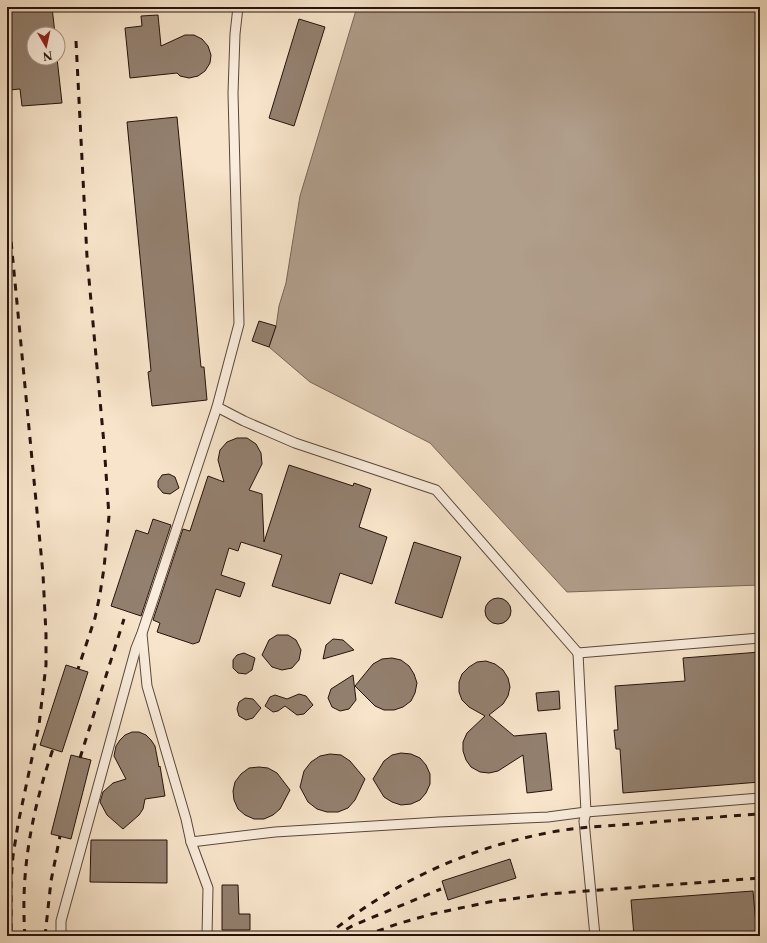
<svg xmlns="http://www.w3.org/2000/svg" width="767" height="943" viewBox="0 0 767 943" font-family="'Libre Caslon Text',serif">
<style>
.water{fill:#b09d8a;stroke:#796658}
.building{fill:#93806f;stroke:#26130d}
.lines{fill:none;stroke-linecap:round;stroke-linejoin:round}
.service-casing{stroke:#5a473c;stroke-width:11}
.service{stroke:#faeddd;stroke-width:9}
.rail{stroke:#26130d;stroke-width:3;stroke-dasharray:7 7;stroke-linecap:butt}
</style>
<rect width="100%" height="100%" fill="#f7e4ca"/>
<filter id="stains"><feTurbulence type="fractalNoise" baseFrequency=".005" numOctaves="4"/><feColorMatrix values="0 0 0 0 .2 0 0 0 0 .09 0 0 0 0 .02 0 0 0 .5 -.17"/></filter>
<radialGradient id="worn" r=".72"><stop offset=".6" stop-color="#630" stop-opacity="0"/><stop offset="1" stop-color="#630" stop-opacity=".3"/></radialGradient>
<polygon class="water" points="357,7 760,7 760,585 567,592 430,443 310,382 269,347 276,327 279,306 286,283 300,196"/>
<g class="building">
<polygon points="7,7 52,7 55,34 34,34 34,58 57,58 62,103 22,106 20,89 9,90 7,67"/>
<polygon points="158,15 161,46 185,35 194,35 202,39 208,46 211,55 210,63 205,71 198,76 189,78 180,76 177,73 130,78 125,28 142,26 141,16"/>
<polygon points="299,19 325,27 294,126 269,118"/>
<polygon points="177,117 201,367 204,367 207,400 152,406 148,372 151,371 127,122"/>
<polygon points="259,321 276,326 269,347 252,341"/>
<polygon points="237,438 247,438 256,444 261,453 262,464 249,490 262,494 264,542 289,465 353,486 354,483 371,489 359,527 387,537 372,584 340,573 330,604 272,586 282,555 241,542 238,551 229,548 221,575 245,583 240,597 216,589 199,642 193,644 157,632 160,623 153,620 183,529 190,531 208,476 224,482 218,460 220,450 227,442"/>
<polygon points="169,474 175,477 179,488 170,494 163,493 158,487 158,481 162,475"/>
<polygon points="153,519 171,525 141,616 111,606 136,530 148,534"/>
<polygon points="414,542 461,557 442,618 395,603"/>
<circle cx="498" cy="611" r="13"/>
<polygon points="277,635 288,635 296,640 301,650 299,660 292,668 282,670 272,667 262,655 269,640"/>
<polygon points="333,639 343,640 354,650 323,659 326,645"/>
<polygon points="760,652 760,782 623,793 620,749 616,749 614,730 618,730 615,686 685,681 683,658"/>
<polygon points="244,653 255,658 252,670 246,674 238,673 233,668 233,660 237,655"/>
<polygon points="392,658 401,660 409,666 414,674 417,683 415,693 411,701 403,707 394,710 384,710 375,706 355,686 373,664 382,659"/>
<polygon points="486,661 495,664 503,670 508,678 510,687 508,696 503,704 489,715 514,736 546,733 552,790 527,793 523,755 498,771 489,773 480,772 471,767 466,760 463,751 463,742 467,733 485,716 469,707 462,700 459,692 459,682 462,674 469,667 477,662"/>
<polygon points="66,665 88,672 62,752 40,745"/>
<polygon points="353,675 356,700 349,709 340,711 332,707 328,698 331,689"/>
<polygon points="559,691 560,709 538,711 536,693"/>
<polygon points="299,694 306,696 313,705 304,714 297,715 285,706 278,711 273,712 265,706 270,697 275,695 287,699"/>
<polygon points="245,698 253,699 261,708 253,718 246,720 239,716 237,709 239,702"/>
<polygon points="132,732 139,732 146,735 151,740 155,746 159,767 160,766 165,796 145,799 143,809 139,815 123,829 107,815 100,802 103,792 113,783 126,779 114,756 116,746 120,740 125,735"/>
<polygon points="401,753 411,754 420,758 426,765 430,774 430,784 426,793 420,800 411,804 401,805 392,802 384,797 373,779 384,761 392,755"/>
<polygon points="330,754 341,755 350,761 365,779 355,800 348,808 338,812 327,812 317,809 308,802 300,787 304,771 311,762 320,756"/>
<polygon points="71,755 91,760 71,839 51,834"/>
<polygon points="259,767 268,768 277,773 290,790 280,809 273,815 264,819 254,819 245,815 238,809 234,800 233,791 235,782 241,774 249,768"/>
<polygon points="91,840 167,840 167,883 90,882"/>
<polygon points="510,859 516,878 448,900 442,881"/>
<polygon points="222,885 238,885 239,914 250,914 250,930 222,930"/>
<polygon points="753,891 757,936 634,936 631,900"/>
</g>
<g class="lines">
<g class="service-casing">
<g id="service">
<polyline points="238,7 235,34 233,93 239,324 217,407 244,421 295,443 436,490 578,653 760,638"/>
<polyline points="142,634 147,686 186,819 191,842 208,888 207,936"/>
<polyline points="578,653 586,812 584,821 595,936"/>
<polyline points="191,842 275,832 439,822 548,817 586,812 760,798"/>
<polyline points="61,936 61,921 136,648 142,633 217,407"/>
</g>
</g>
<use href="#service" class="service"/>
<g class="rail">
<polyline points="76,41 87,257 104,444 109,516 104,568 100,594 95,618 78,669"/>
<polyline points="7,158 10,230 43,574 46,634 46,665 39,725 18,824 13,856 11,883 11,936"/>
<polyline points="80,758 124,619"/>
<path d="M25,936C20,872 32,810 53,749"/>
<polyline points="45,936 51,881 60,836"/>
<path d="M326,936C394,882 466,848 552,832C578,827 606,826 633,824C675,820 718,817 760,814"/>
<polyline points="334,936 354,925 441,889"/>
<polyline points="364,936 397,924 432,914 489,902 547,894 760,878"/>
</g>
</g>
<rect width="767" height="943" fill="none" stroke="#f7e4ca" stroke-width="24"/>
<rect x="8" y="8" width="751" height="927" fill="none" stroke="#26130d" stroke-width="2"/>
<rect x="12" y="12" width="743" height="919" fill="none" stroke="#26130d"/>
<g transform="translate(46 46) rotate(171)"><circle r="19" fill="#faeddd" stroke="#a5968a"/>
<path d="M0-3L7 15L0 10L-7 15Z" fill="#8f2418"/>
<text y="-6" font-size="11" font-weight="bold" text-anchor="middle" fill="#26130d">N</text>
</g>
<rect width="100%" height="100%" filter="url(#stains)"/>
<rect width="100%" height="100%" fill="url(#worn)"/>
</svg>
